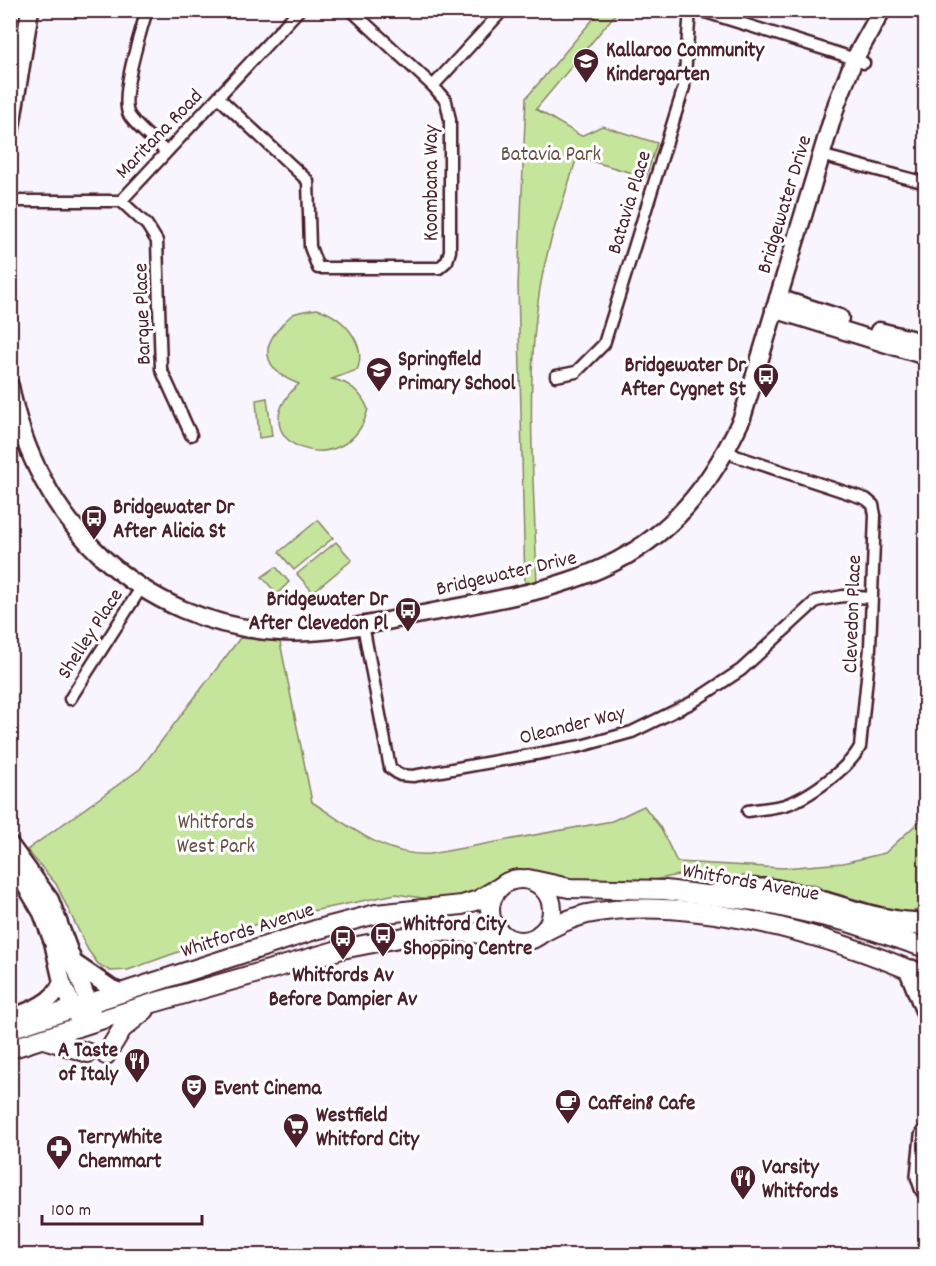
<svg xmlns="http://www.w3.org/2000/svg" width="936" height="1266" viewBox="0 0 936 1266" font-family="Dekko,sans-serif">
<style>
.green{fill:#c5e59d;stroke:#888264;stroke-width:1.5}
.lines{fill:none;stroke-linecap:round;stroke-linejoin:round}
.street-casing{stroke:#4a1f2b;stroke-width:15}
.secondary-casing{stroke:#4a1f2b;stroke-width:21}
.primary-casing{stroke:#4a1f2b;stroke-width:22}
.highway-casing{stroke:#4a1f2b;stroke-width:26}
.street{stroke:#fff;stroke-width:10}
.secondary{stroke:#fff;stroke-width:16}
.primary{stroke:#fff;stroke-width:18}
.highway{stroke:#fff;stroke-width:21}
.labels{text-anchor:middle;stroke-width:6;stroke-linejoin:round;paint-order:stroke}
.poi-label{font-size:21px;font-weight:bold;fill:#4a1f2b;stroke:#fff;text-anchor:start}
.street-label{font-size:21px;fill:#4a1f2b;stroke:#fff}
.park-label{font-size:21px;fill:#695048;stroke:#fff}
</style>
<rect width="100%" height="100%" fill="#f9f5ff"/>
<filter id="ink" filterUnits="userSpaceOnUse"><feTurbulence type="fractalNoise" baseFrequency=".0167" numOctaves="2"/><feDisplacementMap in="SourceGraphic" scale="12" xChannelSelector="R" yChannelSelector="G"/><feConvolveMatrix kernelMatrix="1 2 1 2 8 2 1 2 1" color-interpolation-filters="sRGB"/></filter>
<g filter="url(#ink)">
<g class="green">
<path d="M600,11H618L536,109L581,136L602,126L657,143L646,177L577,157C562,205 544,253 538,302C525,396 535,494 537,589L525,586L518,285L526,98Z"/>
<path d="M317,309C342,315 368,344 357,370L332,379C349,382 361,392 368,409C349,487 233,443 299,384C274,375 257,356 276,332C281,326 287,318 293,314C300,311 309,310 317,309Z"/>
<polygon points="267,398 272,436 259,438 256,400"/>
<polygon points="318,520 333,538 294,570 279,552"/>
<polygon points="336,542 352,560 313,592 297,574"/>
<polygon points="276,567 289,582 277,594 262,577"/>
<path d="M240,638L280,642L312,802C348,825 385,857 430,854L612,821L644,806L660,827L677,862L783,868L843,863L885,853L925,816V907L912,912H900L832,895L814,884H797L747,876L678,875L610,889L568,885L522,872L499,877L482,891L448,902L396,894L268,920L128,970L110,971L98,964L88,950L56,884L27,850L140,769Z"/>
</g>
<g class="lines">
<g class="street-casing">
<g id="street">
<path d="M147,10C141,31 119,97 129,115C137,128 154,140 165,151"/>
<polyline points="351,10 433,86"/>
<polyline points="699,10 843,55 864,63"/>
<polyline points="219,98 308,181 310,247 318,268 439,268 447,261 450,251 450,120 446,101 433,86 503,10"/>
<polyline points="820,155 926,183"/>
<polyline points="10,201 121,201 299,10"/>
<polyline points="121,201 147,225 157,241 161,369 191,435"/>
<polyline points="556,376 576,372 604,344 684,87 690,10"/>
<path d="M727,450L736,456L866,499L873,505L875,515L870,648L860,747C849,768 808,798 785,805C773,808 760,809 748,811"/>
<polyline points="363,625 390,768 400,775 413,776 581,746 632,732 691,703 741,670 816,601 843,596 871,598"/>
<polyline points="70,699 141,588"/>
</g>
</g>
<g class="secondary-casing">
<g id="secondary">
<polyline points="10,133 30,10"/>
<polyline points="778,298 840,318"/>
<polyline points="774,309 926,356"/>
<polyline points="879,331 926,343"/>
<path d="M10,386C36,522 140,624 280,632C331,635 383,621 433,612C580,585 674,567 742,418L837,103L854,60L882,10"/>
<polyline points="10,845 50,900 93,1015"/>
<polyline points="14,866 42,913 53,942 62,982 79,1021"/>
<polyline points="77,965 112,989 124,993"/>
<path d="M10,1018C30,1011 54,1003 62,982"/>
</g>
</g>
<g class="primary-casing">
<g id="primary">
<circle cx="521" cy="910" r="31"/>
<polyline points="528,879 569,888 665,890 755,901 848,922 926,948"/>
<path d="M540,934C555,926 570,918 587,914C688,893 833,936 926,977"/>
<polyline points="10,1029 315,930 376,914 462,905 478,900 500,887"/>
<polyline points="44,1039 88,1053"/>
<polyline points="10,1049 153,1003 342,949 436,931 503,935"/>
<polyline points="106,1055 122,1029 145,1010"/>
</g>
</g>
<g class="highway-casing">
<g id="highway">
<path d="M716,895C732,893 750,889 767,890C821,896 871,925 926,924"/>
<polyline points="911,971 926,1009"/>
<polyline points="926,1136 922,1176 926,1188"/>
</g>
</g>
<use href="#street" class="street"/>
<use href="#secondary" class="secondary"/>
<use href="#primary" class="primary"/>
<use href="#highway" class="highway"/>
</g>
</g>
<defs>
<g id="school-pin" transform="scale(1.35)"><path d="M0 17L-7.5 6A9.5 9.5 0 1 1 7.5 6Z" fill="#4a1f2b" stroke="#fff"/><path d="M0-5L7-2L0 1L-7-2ZM-4 1L0 2.5L4 1V4Q0 6-4 4Z" fill="#fff"/></g>
<g id="bus-pin" transform="scale(1.35)"><path d="M0 17L-7.5 6A9.5 9.5 0 1 1 7.5 6Z" fill="#4a1f2b" stroke="#fff"/><path d="M-5-6H5V4H4V6H2V4H-2V6H-4V4H-5ZM-3.5-4V0h7V-4ZM-3.5 1.2v1.5H-2V1.2ZM2 1.2v1.5H3.5V1.2Z" fill="#fff"/></g>
<g id="restaurant-pin" transform="scale(1.35)"><path d="M0 17L-7.5 6A9.5 9.5 0 1 1 7.5 6Z" fill="#4a1f2b" stroke="#fff"/><path d="M-5-6h1v4h1v-4h1v4h1v-4h1v5L-1.5 .5V6h-2V.5L-5-1ZM5-6V6H3V1.5H1.5Q1.5-4 5-6Z" fill="#fff"/></g>
<g id="theatre-pin" transform="scale(1.35)"><path d="M0 17L-7.5 6A9.5 9.5 0 1 1 7.5 6Z" fill="#4a1f2b" stroke="#fff"/><path d="M-5-5.5Q0-4 5-5.5V0Q5 5 0 6Q-5 5-5 0ZM-3.3-2.5H-1v1.5H-3.3ZM1-2.5H3.3v1.5H1ZM-2.8 1Q0 5.5 2.8 1Z" fill="#fff"/></g>
<g id="cafe-pin" transform="scale(1.35)"><path d="M0 17L-7.5 6A9.5 9.5 0 1 1 7.5 6Z" fill="#4a1f2b" stroke="#fff"/><path d="M-5.5-4.5H6V0H3Q3 3.5 0 3.5H-2.5Q-5.5 3.5-5.5 0ZM3-3.2v2h1.7v-2ZM-6 4.5H4V6H-6Z" fill="#fff"/></g>
<g id="supermarket-pin" transform="scale(1.35)"><path d="M0 17L-7.5 6A9.5 9.5 0 1 1 7.5 6Z" fill="#4a1f2b" stroke="#fff"/><path d="M-6-5.5h2.5l.6 2H6L4.5 2H-2.5L-4.4-4H-6ZM-1.5 3.2a1.3 1.3 0 1 0 .1 0ZM3 3.2a1.3 1.3 0 1 0 .1 0Z" fill="#fff"/></g>
<g id="pharmacy-pin" transform="scale(1.35)"><path d="M0 17L-7.5 6A9.5 9.5 0 1 1 7.5 6Z" fill="#4a1f2b" stroke="#fff"/><path d="M-2-6h4v4h4v4h-4v4h-4v-4h-4v-4h4Z" fill="#fff"/></g>
</defs>
<g fill-rule="evenodd">
<use href="#school-pin" x="586" y="61"/>
<use href="#school-pin" x="379" y="370"/>
<use href="#bus-pin" x="766" y="376"/>
<use href="#bus-pin" x="94" y="518"/>
<use href="#bus-pin" x="408" y="610"/>
<use href="#bus-pin" x="383" y="935"/>
<use href="#bus-pin" x="343" y="938"/>
<use href="#restaurant-pin" x="137" y="1061"/>
<use href="#theatre-pin" x="194" y="1087"/>
<use href="#cafe-pin" x="568" y="1102"/>
<use href="#supermarket-pin" x="296" y="1126"/>
<use href="#pharmacy-pin" x="59" y="1148"/>
<use href="#restaurant-pin" x="743" y="1178"/>
</g>
<g class="labels">
<g class="poi-label">
<text x="606" y="56">Kallaroo Community<tspan x="606" dy="24">Kindergarten</tspan></text>
<text x="398" y="365">Springfield<tspan x="398" dy="24">Primary School</tspan></text>
<text x="746" y="371" text-anchor="end">Bridgewater Dr<tspan x="746" dy="24">After Cygnet St</tspan></text>
<text x="113" y="513">Bridgewater Dr<tspan x="113" dy="24">After Alicia St</tspan></text>
<text x="388" y="605" text-anchor="end">Bridgewater Dr<tspan x="388" dy="24">After Clevedon Pl</tspan></text>
<text x="403" y="930">Whitford City<tspan x="403" dy="24">Shopping Centre</tspan></text>
<text x="343" y="981" text-anchor="middle">Whitfords Av<tspan x="343" dy="24">Before Dampier Av</tspan></text>
<text x="118" y="1056" text-anchor="end">A Taste<tspan x="118" dy="24">of Italy</tspan></text>
<text x="214" y="1094">Event Cinema</text>
<text x="588" y="1109">Caffein8 Cafe</text>
<text x="316" y="1121">Westfield<tspan x="316" dy="24">Whitford City</tspan></text>
<text x="78" y="1143">TerryWhite<tspan x="78" dy="24">Chemmart</tspan></text>
<text x="762" y="1173">Varsity<tspan x="762" dy="24">Whitfords</tspan></text>
</g>
<g class="street-label">
<text transform="translate(158 133) rotate(-46)" y="7">Maritana Road</text>
<text transform="translate(430 183) rotate(-90)" y="7">Koombana Way</text>
<text transform="translate(628 202) rotate(-73)" y="7">Batavia Place</text>
<text transform="translate(783 204) rotate(-73)" y="7">Bridgewater Drive</text>
<text transform="translate(141 314) rotate(-92)" y="7">Barque Place</text>
<text transform="translate(506 572) rotate(-13)" y="7">Bridgewater Drive</text>
<text transform="translate(851 614) rotate(-88)" y="7">Clevedon Place</text>
<text transform="translate(89 633) rotate(-57)" y="7">Shelley Place</text>
<text transform="translate(572 724) rotate(-14)" y="7">Oleander Way</text>
<text transform="translate(751 881) rotate(10)" y="7">Whitfords Avenue</text>
<text transform="translate(247 929) rotate(-18)" y="7">Whitfords Avenue</text>
</g>
<g class="park-label">
<text x="551" y="160">Batavia Park</text>
<text x="216" y="828">Whitfords<tspan x="216" dy="24">West Park</tspan></text>
</g>
</g>
<rect width="936" height="1266" fill="none" stroke="#fff" stroke-width="36"/>
<rect x="18" y="18" width="900" height="1230" fill="none" stroke="#4a1f2b" stroke-width="2" filter="url(#ink)"/>
<path d="M42 1215v9h160v-9" fill="none" stroke="#4a1f2b" stroke-width="3"/>
<text x="51" y="1215" font-size="18" fill="#4a1f2b" stroke="#ffffff" stroke-width="4.5" paint-order="stroke">100 m</text>
</svg>
